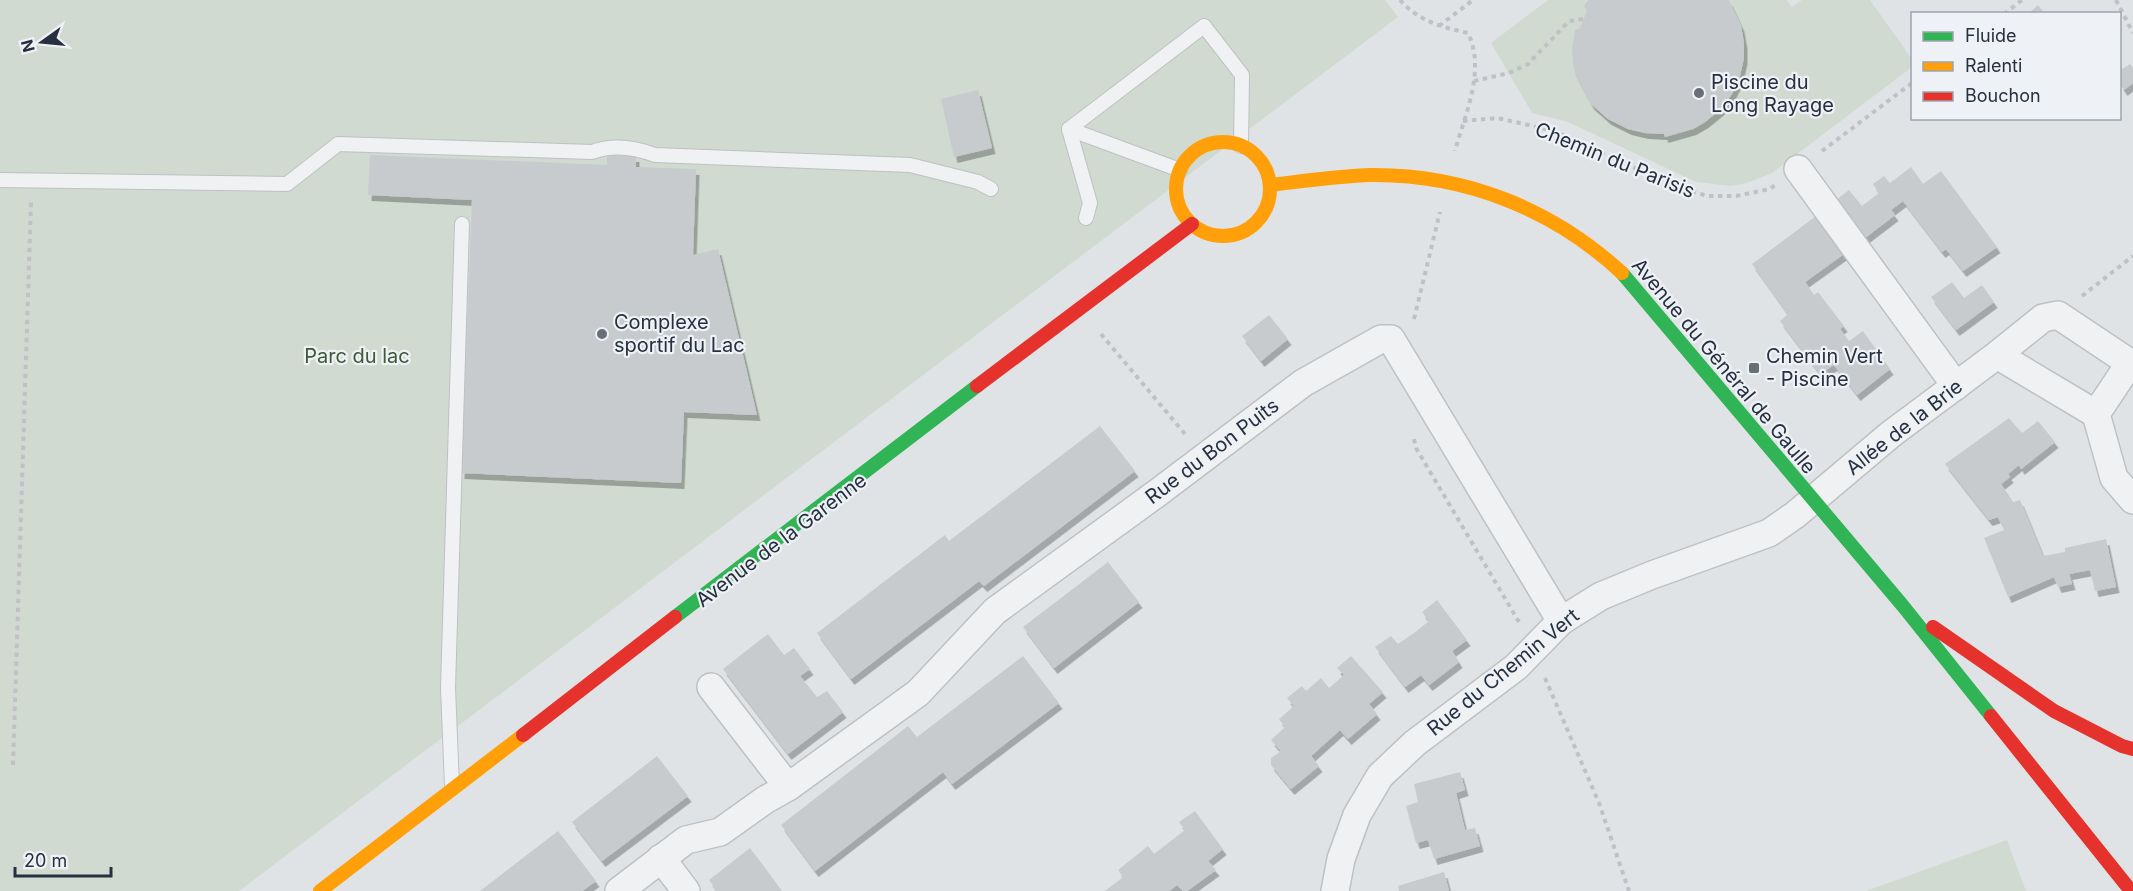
<svg xmlns="http://www.w3.org/2000/svg" width="2133" height="891" viewBox="0 0 2133 891" font-family="Inter,sans-serif">
<style>
.green{fill:#d1dad1}
.building{fill:#c8cbce;filter:url(#shadow)}
.lines{fill:none;stroke-linecap:round;stroke-linejoin:round}
.lane-casing{stroke:#bec1c4;stroke-width:16}
.street-casing{stroke:#bec1c4;stroke-width:30}
.path{stroke:#bfc1c6;stroke-width:4;stroke-dasharray:4.5 4.5;stroke-linecap:butt}
.lane{stroke:#f0f1f2;stroke-width:14}
.street{stroke:#f0f1f2;stroke-width:27}
.fast{stroke:#30b455;stroke-width:14}
.slow{stroke:#ff9f0a;stroke-width:14}
.jam{stroke:#e5322d;stroke-width:14}
.poi-dot{fill:#686f79;stroke:#eef1f6;stroke-width:2}
.labels{text-anchor:middle;stroke-width:4.5;stroke-linejoin:round;paint-order:stroke}
.poi-label{font-size:20px;fill:#27303f;stroke:#eef1f6;text-anchor:start}
.street-label{font-size:20px;fill:#27303f;stroke:#eef1f6}
.park-label{font-size:20px;fill:#3c5b34;stroke:#eef1f6}
</style>
<defs>
<filter id="shadow"><feDropShadow dx="3.5" dy="6" stdDeviation="0" flood-color="#0004"/></filter>
</defs>
<rect width="100%" height="100%" fill="#e0e3e6"/>
<g class="green">
<polygon points="0,0 1385,0 1398,17 239,891 0,891"/>
<polygon points="1548,0 1787,0 1792,7 1802,0 1870,0 1912,59 1912,67 1772,173 1747,183 1731,186 1696,182 1568,122 1532,113 1491,43"/>
<polygon points="2007,840 2026,891 1866,891"/>
</g>
<g class="building">
<polygon points="1588,0 1729,0 1741,26 1744,43 1744,58 1739,80 1732,94 1721,109 1705,122 1693,129 1665,137 1664,134 1645,133 1628,129 1608,119 1591,104 1583,90 1576,77 1573,64 1572,49 1575,30 1580,28 1587,11 1584,6"/>
<polygon points="2038,5 2045,14 2028,14"/>
<polygon points="2130,64 2133,67 2133,83 2124,90 2120,84 2120,66 2122,69"/>
<polygon points="978,90 992,148 954,157 941,99"/>
<polygon points="370,155 607,165 607,155 636,156 636,167 696,169 693,255 718,249 757,415 684,412 681,483 461,473 472,200 368,195"/>
<polygon points="1911,167 1923,184 1941,171 1997,247 1963,271 1946,249 1942,252 1903,201 1891,210 1895,215 1861,241 1832,203 1849,190 1862,206 1879,193 1873,184 1884,176 1890,183"/>
<polygon points="1820,213 1848,251 1805,282 1814,295 1818,292 1844,326 1840,329 1849,341 1863,331 1890,369 1857,395 1834,365 1820,374 1780,321 1788,314 1752,264"/>
<polygon points="1952,282 1964,298 1982,285 1994,302 1956,330 1931,297"/>
<polygon points="1269,315 1288,339 1261,361 1242,336"/>
<polygon points="2009,418 2022,433 2038,421 2055,442 2021,469 2019,465 2008,474 2010,477 2001,484 2013,502 2020,500 2043,556 2065,552 2065,548 2106,539 2116,587 2095,591 2090,570 2069,574 2072,584 2058,587 2054,577 2008,597 1984,538 2004,530 1998,517 1989,520 1945,464"/>
<polygon points="1100,426 1135,471 984,586 979,581 851,679 817,633 945,535 949,541"/>
<polygon points="1108,562 1139,602 1054,668 1023,627"/>
<polygon points="1437,600 1467,640 1452,651 1459,662 1429,685 1421,675 1405,687 1375,647 1391,636 1398,644 1414,633 1429,621 1422,612"/>
<polygon points="768,634 784,655 794,648 810,669 800,676 817,697 827,691 843,712 788,754 723,669"/>
<polygon points="1023,656 1059,703 952,784 943,772 815,871 781,825 908,726 917,737"/>
<polygon points="1351,656 1383,692 1369,704 1377,714 1348,739 1340,730 1311,756 1319,766 1291,789 1271,765 1271,758 1281,751 1271,740 1285,727 1279,719 1294,706 1287,698 1302,686 1306,691 1321,678 1329,688 1344,675 1337,668"/>
<polygon points="657,756 688,796 602,861 572,822"/>
<polygon points="1460,772 1465,790 1456,793 1465,830 1475,828 1480,846 1434,859 1428,840 1416,843 1406,806 1418,802 1414,784"/>
<polygon points="1195,811 1223,849 1208,861 1216,870 1187,891 1183,891 1177,885 1169,891 1105,891 1123,877 1118,870 1148,846 1154,854 1185,830 1179,822"/>
<polygon points="558,831 596,881 582,891 480,891"/>
<polygon points="750,848 766,869 782,891 717,891 709,880"/>
<polygon points="1444,872 1449,891 1399,891 1398,886"/>
</g>
<g class="lines">
<g class="lane-casing">
<g id="lane">
<polyline points="1069,129 1204,26 1242,75 1241,146"/>
<polyline points="1069,129 1180,170"/>
<polyline points="1069,129 1090,203 1086,218"/>
<path d="M0,180L287,184L338,144L592,152C613,144 634,147 655,155L910,165L978,182L991,189"/>
<polyline points="452,786 448,688 462,224"/>
</g>
</g>
<g class="street-casing">
<g id="street">
<polyline points="1798,169 1956,386"/>
<polyline points="2096,414 2114,478 2133,500"/>
<polyline points="711,687 788,787 918,693 995,611 1156,494 1303,383 1381,339 1391,339 1561,621"/>
<polyline points="661,858 686,891"/>
<polyline points="619,891 686,840 720,832 765,800 788,787"/>
<polyline points="1335,891 1341,859 1357,815 1380,776 1415,743 1516,667 1561,621 1601,596 1652,575 1769,533 1795,515 1891,434 1997,355 2043,318 2058,315 2130,363 2096,414 1997,355"/>
</g>
</g>
<g class="path">
<path d="M1400,0C1418,21 1442,27 1468,33C1486,70 1465,114 1455,151"/>
<polyline points="2116,0 2133,33"/>
<polyline points="2004,14 2022,0"/>
<polyline points="1439,26 1473,0"/>
<polyline points="1474,81 1509,73 1528,64 1569,21 1584,19"/>
<polyline points="1463,121 1498,118 1554,131 1672,185 1707,196 1736,196 1770,189 1775,185"/>
<polyline points="1822,151 1912,83"/>
<polyline points="2082,296 2133,256"/>
<polyline points="1414,319 1440,212"/>
<polyline points="1101,334 1185,434"/>
<polyline points="1414,439 1416,448 1519,622"/>
<polyline points="1545,678 1599,803 1629,891"/>
<polyline points="13,765 31,202"/>
</g>
<use href="#lane" class="lane"/>
<use href="#street" class="street"/>
<g class="fast">
<polyline points="1622,273 1903,606 1991,716"/>
<polyline points="675,617 977,386"/>
</g>
<g class="slow">
<circle cx="1223" cy="189" r="47"/>
<path d="M1270,185C1304,181 1337,176 1371,175C1465,174 1553,209 1622,273"/>
<polyline points="320,891 523,735"/>
</g>
<g class="jam">
<polyline points="977,386 1192,224"/>
<polyline points="1933,627 2054,711 2122,746 2133,749"/>
<polyline points="1991,716 2131,891"/>
<polyline points="523,735 675,617"/>
</g>
</g>
<g class="poi-dot">
<circle cx="1699" cy="93" r="6"/>
<circle cx="602" cy="334" r="6"/>
<rect x="1748" y="362" width="12" height="12" rx="3"/>
</g>
<g class="labels">
<g class="poi-label">
<text x="1711" y="89">Piscine du<tspan x="1711" dy="23">Long Rayage</tspan></text>
<text x="614" y="329">Complexe<tspan x="614" dy="23">sportif du Lac</tspan></text>
<text x="1766" y="363">Chemin Vert<tspan x="1766" dy="23">- Piscine</tspan></text>
</g>
<g class="street-label">
<text transform="translate(1615 160) rotate(22)" y="7">Chemin du Parisis</text>
<text transform="translate(1724 366) rotate(50)" y="7">Avenue du Général de Gaulle</text>
<text transform="translate(1904 427) rotate(-38)" y="7">Allée de la Brie</text>
<text transform="translate(1212 451) rotate(-37)" y="7">Rue du Bon Puits</text>
<text transform="translate(781 540) rotate(-37)" y="7">Avenue de la Garenne</text>
<text transform="translate(1503 672) rotate(-39)" y="7">Rue du Chemin Vert</text>
</g>
<g class="park-label">
<text x="357" y="363">Parc du lac</text>
</g>
</g>
<rect x="1911" y="12" width="210" height="108" fill="#eef1f6" stroke="#9ea4ad" stroke-width="1.5"/>
<rect x="1923" y="32" width="30" height="9" fill="#30b455" stroke="#9ea4ad" stroke-width="1.5"/>
<text x="1965" y="42" font-size="18" fill="#27303f">Fluide</text>
<rect x="1923" y="62" width="30" height="9" fill="#ff9f0a" stroke="#9ea4ad" stroke-width="1.5"/>
<text x="1965" y="72" font-size="18" fill="#27303f">Ralenti</text>
<rect x="1923" y="92" width="30" height="9" fill="#e5322d" stroke="#9ea4ad" stroke-width="1.5"/>
<text x="1965" y="102" font-size="18" fill="#27303f">Bouchon</text>
<g transform="translate(42 42) rotate(255)" stroke="#eef1f6" stroke-width="4.5" paint-order="stroke">
<path d="M0-4.5L10 22L0 15L-10 22Z" fill="#27303f"/>
<text y="-9" font-size="16" font-weight="bold" text-anchor="middle" fill="#27303f">N</text>
</g>
<path d="M15 867v9h96v-9" fill="none" stroke="#27303f" stroke-width="3"/>
<text x="24" y="867" font-size="18" fill="#27303f" stroke="#eef1f6" stroke-width="4.5" paint-order="stroke">20 m</text>
</svg>
